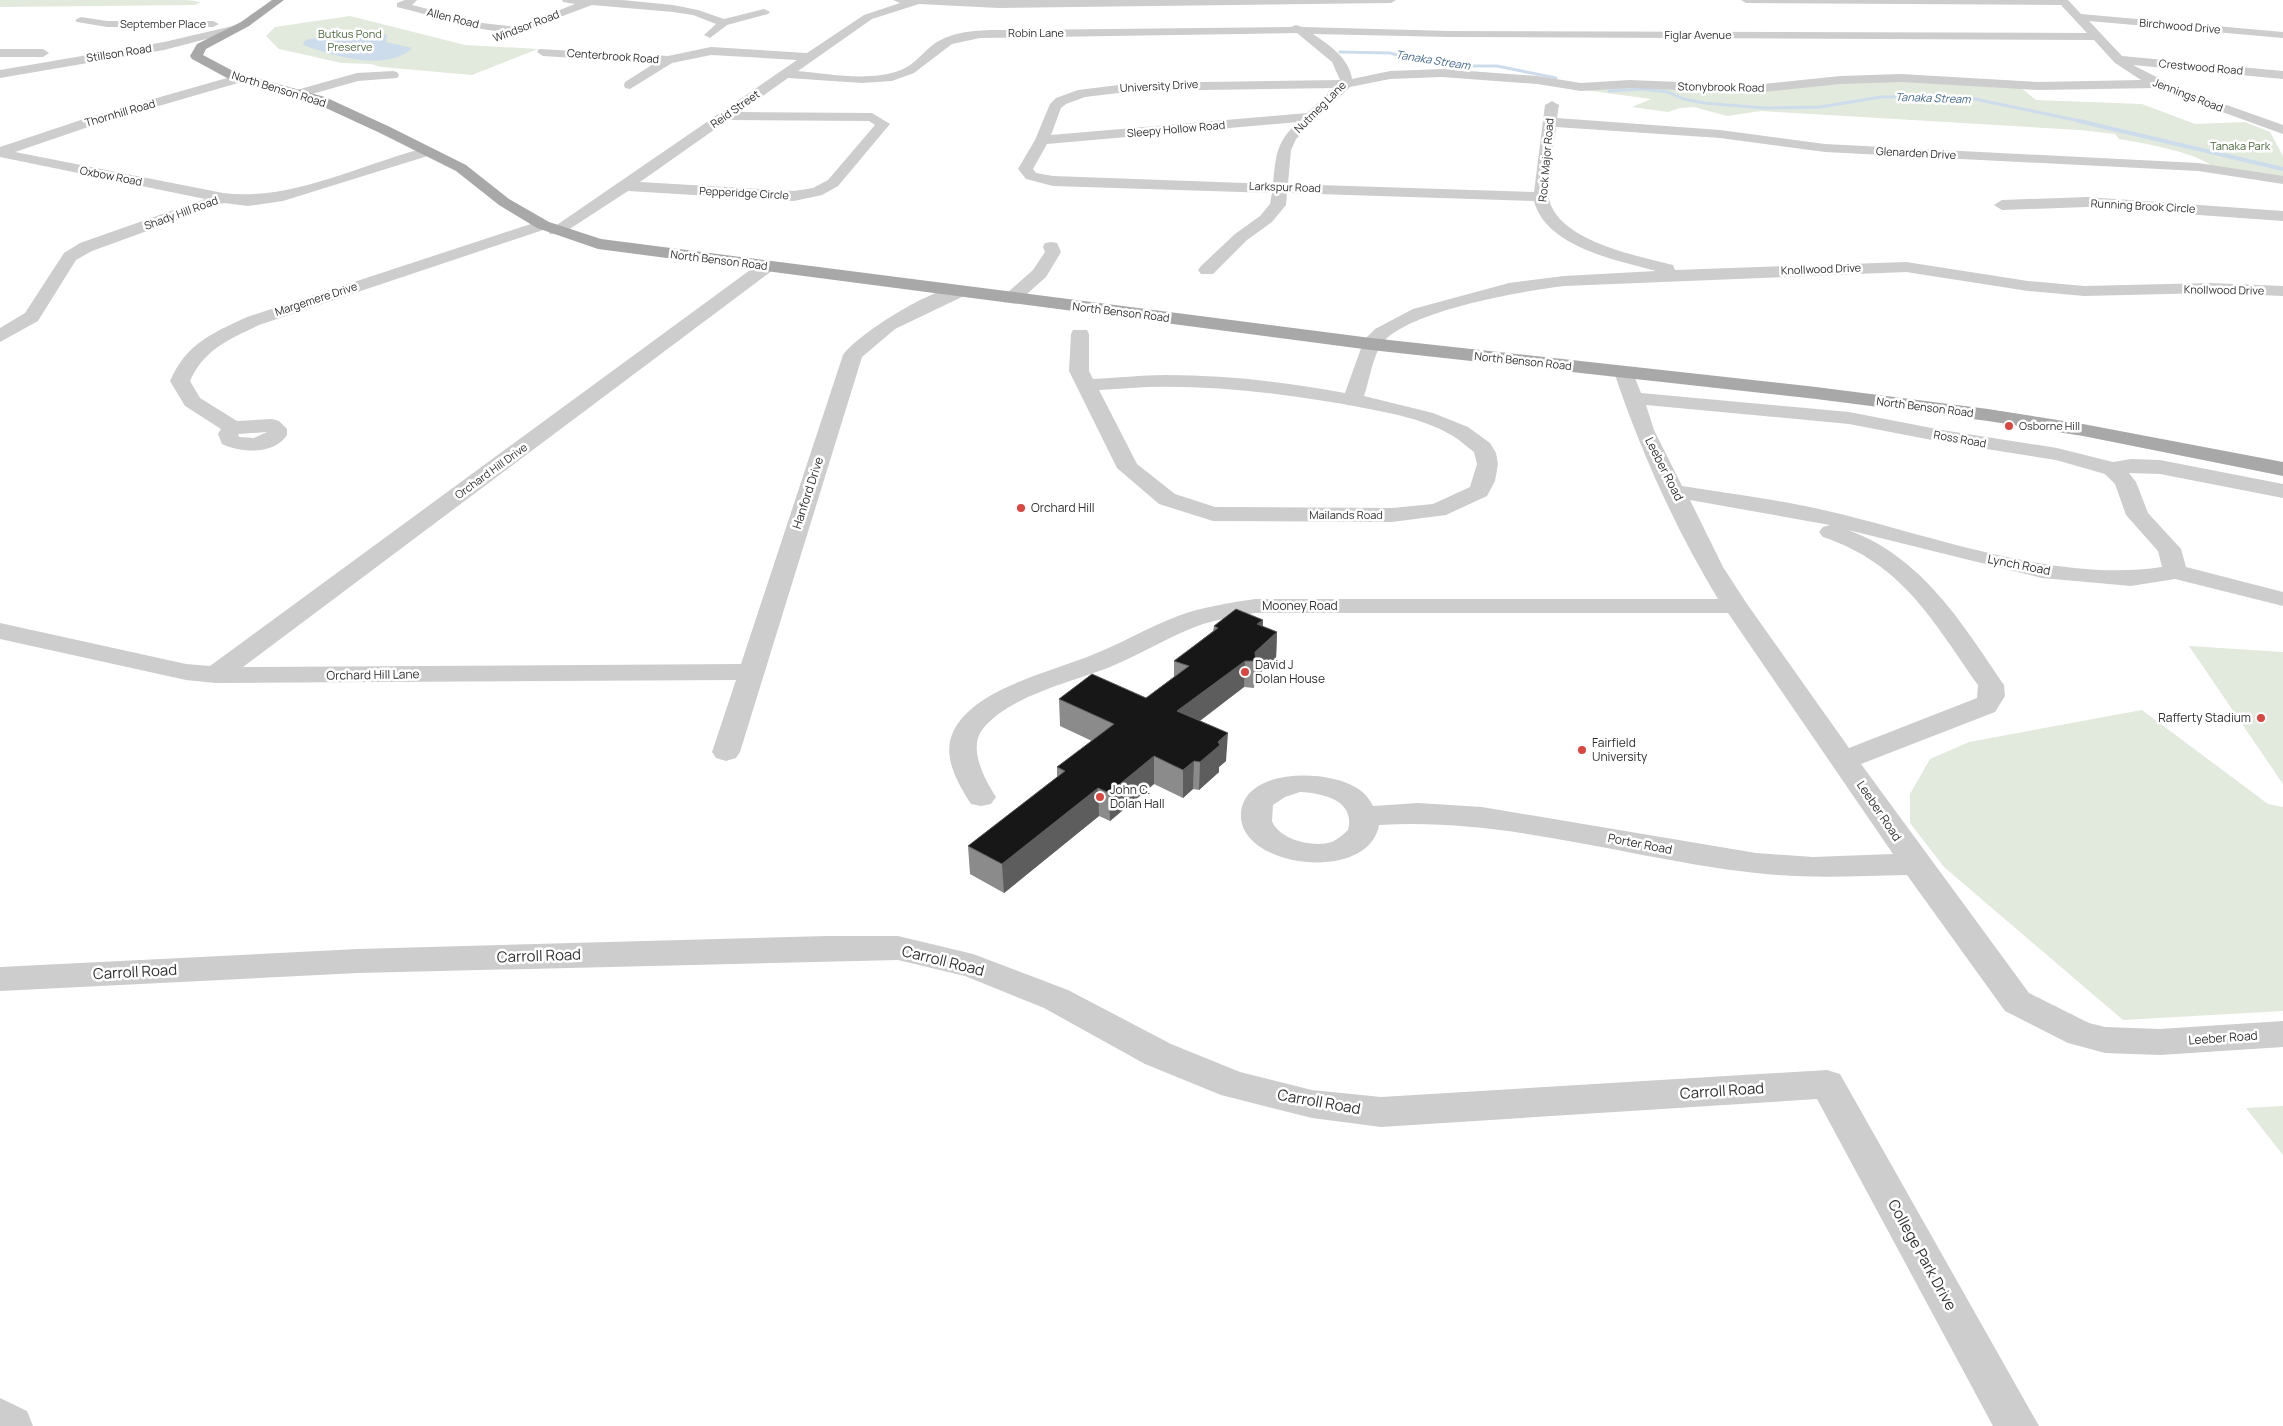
<svg xmlns="http://www.w3.org/2000/svg" width="2283" height="1426" viewBox="0 0 2283 1426" font-family="Manrope,sans-serif">
<style>
.green{fill:#e2e9dd}
.water{fill:#cddceb}
.lines{fill:none;stroke-linecap:round;stroke-linejoin:round}
.stream-far1{stroke:#cddceb;stroke-width:3}
.stream{stroke:#cddceb;stroke-width:4}
.minor{fill:#cdcdcd;fill-rule:evenodd}
.major{fill:#a8a8a8;fill-rule:evenodd}
.wall{fill:#8b8b8b}
.shaded-wall{fill:#5d5d5d}
.building{fill:#171717;stroke:#5d5d5d}
.poi-dot{fill:#da4740;stroke:#fff;stroke-width:2}
.labels{text-anchor:middle;stroke-width:5;stroke-linejoin:round;paint-order:stroke}
.far-street-label{font-size:11px;fill:#303030;stroke:#fff}
.far-park-label{font-size:11px;fill:#4f6a40;stroke:#fff}
.far-water-label{font-size:11px;font-style:italic;fill:#43688e;stroke:#fff}
.far-poi-label{font-size:11px;fill:#303030;stroke:#fff;text-anchor:start}
.street-label{font-size:12px;fill:#303030;stroke:#fff}
.poi-label{font-size:12px;fill:#303030;stroke:#fff;text-anchor:start}
.near-street-label{font-size:15px;fill:#303030;stroke:#fff}
</style>
<rect width="100%" height="100%" fill="#fff"/>
<g class="green">
<polygon points="0,0 187,0 201,2 195,5 0,7"/>
<polygon points="350,16 465,45 538,49 472,75 381,67 371,64 342,63 279,49 266,36 275,27"/>
<path d="M1902,79L2020,87L2036,100L2142,104L2195,124L2245,122L2270,132L2283,156V177L2213,167C2196,152 2143,143 2119,139L2115,134L2080,130L1761,111L1727,116L1694,107L1680,108L1668,112L1632,107L1651,99L1577,89L1584,87L1740,89L1845,80Z"/>
<polygon points="2189,646 2283,652 2283,784"/>
<polygon points="2142,710 2268,804 2283,807 2283,1011 2123,1020 1944,867 1910,823 1910,794 1930,759 1969,742"/>
<polygon points="2283,1106 2283,1155 2246,1108"/>
</g>
<path class="water" d="M368,29L387,35L386,42L412,48C387,73 331,55 303,45L305,40Z"/>
<g class="lines">
<g class="stream-far1">
<polyline points="1340,52 1390,53 1412,59 1444,60 1467,66 1497,66 1556,78"/>
<polyline points="1609,91 1643,89 1668,92 1684,99 1704,103 1764,108 1820,107 1881,97 1950,96 1970,98 2085,122"/>
</g>
<polyline class="stream" points="2079,121 2283,169"/>
<g class="minor">
<polygon points="405,0 417,0 412,5 482,23 516,27 575,4 563,2 562,0 622,0 673,5 698,10 724,19 764,9 770,12 768,14 727,25 710,38 704,35 716,24 693,15 673,12 592,5 499,40 493,37 502,32 482,29 397,7 397,3"/>
<path d="M893,0H1396L1391,3L999,8L919,4L872,19L798,71C830,74 869,82 901,70C914,65 923,52 934,44C954,30 981,30 1005,30L1291,27L1296,25L1302,27L1450,31L2087,33L2061,5L1746,3L1741,0H2068L2081,14L2283,32V38L2089,21L2122,56L2283,71V79L2133,65L2176,87L2283,125V134L2156,88L2038,90L1901,82L1840,84L1753,93L1630,88L1581,91L1537,84L1442,77L1390,79L1350,87L1296,139L1291,150L1288,184L1534,192L1545,105L1552,101L1559,105L1557,118L1720,130L1825,144L2198,163L2283,176V184L2198,171L1825,152L1720,138L1556,127C1554,144 1546,184 1549,199C1558,241 1638,256 1673,265L1675,270L1906,262L2028,281L2084,286L2210,283L2283,286V296L2210,293L2084,296L2028,291L1906,272L1564,286C1523,291 1404,311 1381,345C1373,356 1369,382 1364,396L1433,413L1468,427L1490,443L1496,453L1498,464L1495,481L1487,496L1446,515L1392,522L1213,521L1159,504L1117,468L1069,371L1071,334L1073,330H1087L1089,334V371L1093,379C1117,378 1141,375 1166,375C1225,375 1287,382 1345,393L1364,340L1375,329L1413,309L1509,283L1564,276L1656,271C1616,260 1546,247 1534,201L1287,193L1286,205L1272,222L1247,240L1213,274H1201L1198,270L1201,266L1235,234L1260,216L1270,204L1272,193L1053,186L1026,179L1018,169L1035,140L1050,104L1056,98L1078,90L1135,83L1340,80L1332,62L1297,33L980,38L952,44L914,73L892,81L862,83L788,78L740,112L872,113L890,124L838,186L822,195L794,201L628,191L562,234H550L548,231L797,60L711,55L672,63L630,89L625,88L624,85L625,82L655,63L543,56L537,52L539,49L668,56L711,47L807,53L864,15L900,3ZM1313,34L1450,37L2094,40L2115,63L2141,80L2038,82L1901,74L1840,76L1753,85L1630,80L1581,83L1537,76L1442,69L1390,71L1352,79C1350,59 1328,44 1313,34ZM1334,88L1307,113L1051,135L1061,108L1066,104L1085,97L1135,91ZM728,120L869,121L875,125L828,180L813,188L794,191L640,182ZM1298,122C1276,142 1276,155 1273,184L1053,176L1036,173L1033,169L1047,144ZM1147,387C1217,385 1290,394 1359,407C1390,413 1425,419 1453,436C1460,440 1467,447 1474,452L1477,464L1470,487L1433,504L1392,508L1215,507L1175,494L1137,464L1099,390Z"/>
<polygon points="81,17 107,21 213,21 219,24 213,27 107,27 77,22 75,20"/>
<polygon points="237,25 241,26 241,30 164,50 0,78 0,70 164,42"/>
<polygon points="0,49 43,49 49,53 43,57 0,57"/>
<polygon points="393,71 397,72 399,75 397,78 358,81 298,98 292,94 293,91 357,73"/>
<path d="M241,74L245,75L247,78L245,81L100,123L15,152L223,193C292,202 363,163 429,147L436,151L434,154L283,201L248,206L224,203L92,251L76,260L38,321L0,342V328L25,313L64,253L80,243L205,199L0,157V147L90,117Z"/>
<polygon points="2087,197 2283,211 2283,221 2087,207 2002,210 1994,205 2002,200"/>
<path d="M543,220L551,225L549,228L259,325C230,339 204,349 190,381L200,398L237,421L272,419L279,421L287,429V435C274,455 241,453 222,444L218,434L221,429L185,406L170,381C187,343 211,334 247,317ZM267,432L254,438L239,437L238,434Z"/>
<polygon points="1051,242 1057,243 1061,252 1046,277 1019,301 1007,301 1004,297 1007,293 1033,270 1045,252 1043,247 1045,243"/>
<path d="M767,261L773,262L776,266L773,270L243,667L741,664L843,355C859,333 941,281 966,287L969,291L966,295L895,329L862,357L740,752L736,758L726,761L716,758L712,752L736,680L215,683L186,680L0,639V623L186,664L210,666L761,262Z"/>
<path d="M1624,366L1631,368L1641,393L1849,412L1942,430L2057,448L2113,462L2131,459L2160,460L2283,484V498L2160,474L2129,473L2136,482L2148,513L2181,549L2186,567L2283,592V606L2175,579L2131,586L2042,578L1848,530C1922,557 1962,623 2004,685L2005,696L1995,712L1861,764L2029,993L2089,1023L2105,1027L2160,1029L2283,1021V1047L2160,1055L2105,1053L2068,1043L2005,1011L1907,875C1857,876 1807,879 1756,873C1630,859 1507,817 1379,825C1369,884 1237,868 1241,813C1245,767 1327,770 1355,787C1363,791 1369,798 1373,806L1418,803L1482,807L1756,853L1813,857L1893,854L1728,613H1255C1238,616 1220,619 1203,624C1171,635 1142,654 1110,667C1072,682 1008,696 982,730C968,749 985,780 996,797L991,804L981,806L971,804C957,782 941,755 954,730C976,688 1051,672 1092,655C1121,644 1148,627 1178,616C1202,607 1229,603 1255,599H1718C1675,528 1640,450 1614,372L1617,368ZM1646,405L1849,424L1942,442L2056,460L2105,474L2115,484L2126,515L2158,551L2162,567C2056,583 1934,536 1832,512C1783,500 1732,494 1682,486L1654,430ZM1690,500L1830,525L1823,527L1819,532L1823,537C1903,564 1932,620 1978,685L1977,698L1849,748L1747,604L1723,567ZM1300,792C1322,793 1356,800 1348,830C1343,835 1338,839 1332,842C1314,848 1279,840 1272,821L1273,805L1285,797Z"/>
<polygon points="827,936 898,936 973,954 1068,990 1171,1044 1240,1072 1312,1090 1381,1097 1827,1070 1840,1074 2039,1426 1993,1426 1817,1099 1381,1127 1312,1118 1221,1095 1145,1064 1044,1008 965,976 898,960 358,973 0,991 0,967 358,949"/>
<polygon points="0,1398 27,1411 33,1426 0,1426"/>
</g>
<polygon class="major" points="272,0 284,0 249,26 206,49 203,55 235,72 325,97 390,127 466,165 509,199 549,222 601,239 1371,338 1816,387 1988,409 2083,424 2283,462 2283,476 2083,436 1988,421 1816,399 1371,350 598,249 537,228 499,205 456,171 380,133 315,103 227,78 192,59 190,56 197,44 241,22"/>
</g>
<polygon class="wall" points="1263,620 1263,627 1277,632 1276,659 1255,677 1254,688 1244,687 1200,721 1226,761 1219,767 1219,772 1199,790 1193,789 1183,798 1154,784 1110,821 1099,816 1004,893 970,874 968,846 1057,777 1057,767 1092,741 1060,726 1059,699 1146,698 1174,677 1174,661 1213,631 1214,626"/>
<g class="shaded-wall">
<polygon points="1263,620 1262,646 1277,632 1276,659 1255,677 1256,661 1255,652 1257,624"/>
<polygon points="1245,661 1244,687 1177,738 1177,711"/>
<polygon points="1228,733 1226,761 1219,767 1219,772 1199,790 1200,762 1218,742"/>
<polygon points="1154,756 1154,784 1110,821 1109,793"/>
<polygon points="1194,761 1193,789 1183,798 1183,770"/>
<polygon points="1098,788 1099,816 1004,893 1002,864"/>
</g>
<polygon class="building" points="1236,609 1263,620 1257,624 1277,632 1255,652 1256,661 1245,661 1177,711 1228,733 1218,742 1220,745 1200,762 1194,761 1183,770 1154,756 1109,793 1098,788 1002,864 968,846 1065,771 1057,767 1114,724 1059,699 1092,674 1146,698 1189,666 1174,661 1218,628 1214,626"/>
<g class="poi-dot">
<circle cx="2009" cy="426" r="5"/>
<circle cx="1021" cy="508" r="5"/>
<circle cx="1245" cy="672" r="5"/>
<circle cx="2261" cy="718" r="5"/>
<circle cx="1582" cy="750" r="5"/>
<circle cx="1100" cy="797" r="5"/>
</g>
<g class="labels">
<g class="far-street-label">
<text transform="translate(453 18) rotate(14)" y="4">Allen Road</text>
<text x="163" y="28">September Place</text>
<text transform="translate(526 26) rotate(-21)" y="4">Windsor Road</text>
<text transform="translate(2180 26) rotate(5)" y="4">Birchwood Drive</text>
<text x="1036" y="37">Robin Lane</text>
<text x="1698" y="39">Figlar Avenue</text>
<text transform="translate(119 53) rotate(-9)" y="4">Stillson Road</text>
<text transform="translate(613 56) rotate(4)" y="4">Centerbrook Road</text>
<text transform="translate(2201 67) rotate(5)" y="4">Crestwood Road</text>
<text transform="translate(1159 86) rotate(-3)" y="4">University Drive</text>
<text transform="translate(1721 87) rotate(1)" y="4">Stonybrook Road</text>
<text transform="translate(279 89) rotate(17)" y="4">North Benson Road</text>
<text transform="translate(2188 95) rotate(21)" y="4">Jennings Road</text>
<text transform="translate(1320 107) rotate(-45)" y="4">Nutmeg Lane</text>
<text transform="translate(735 109) rotate(-35)" y="4">Reid Street</text>
<text transform="translate(120 113) rotate(-16)" y="4">Thornhill Road</text>
<text transform="translate(1176 129) rotate(-5)" y="4">Sleepy Hollow Road</text>
<text transform="translate(1916 153) rotate(3)" y="4">Glenarden Drive</text>
<text transform="translate(1546 160) rotate(-85)" y="4">Rock Major Road</text>
<text transform="translate(111 176) rotate(11)" y="4">Oxbow Road</text>
<text transform="translate(1285 187) rotate(2)" y="4">Larkspur Road</text>
<text transform="translate(744 193) rotate(3)" y="4">Pepperidge Circle</text>
<text transform="translate(2143 206) rotate(3)" y="4">Running Brook Circle</text>
<text transform="translate(181 213) rotate(-20)" y="4">Shady Hill Road</text>
<text transform="translate(719 260) rotate(7)" y="4">North Benson Road</text>
<text transform="translate(1821 269) rotate(-2)" y="4">Knollwood Drive</text>
<text transform="translate(2224 290) rotate(1)" y="4">Knollwood Drive</text>
<text transform="translate(316 299) rotate(-18)" y="4">Margemere Drive</text>
<text transform="translate(1121 312) rotate(7)" y="4">North Benson Road</text>
<text transform="translate(1523 361) rotate(6)" y="4">North Benson Road</text>
<text transform="translate(1925 407) rotate(7)" y="4">North Benson Road</text>
<text transform="translate(1960 439) rotate(10)" y="4">Ross Road</text>
<text transform="translate(491 471) rotate(-36)" y="4">Orchard Hill Drive</text>
<text x="1346" y="519">Mailands Road</text>
</g>
<g class="far-park-label">
<text x="350" y="38">Butkus Pond<tspan x="350" dy="13">Preserve</tspan></text>
<text x="2240" y="150">Tanaka Park</text>
</g>
<g class="far-water-label">
<text transform="translate(1433 60) rotate(9)" y="4">Tanaka Stream</text>
<text transform="translate(1933 98) rotate(2)" y="4">Tanaka Stream</text>
</g>
<g class="far-poi-label">
<text x="2019" y="430">Osborne Hill</text>
</g>
<g class="street-label">
<text transform="translate(1664 469) rotate(63)" y="4">Leeber Road</text>
<text transform="translate(808 493) rotate(-72)" y="4">Hanford Drive</text>
<text transform="translate(2019 565) rotate(11)" y="4">Lynch Road</text>
<text x="1300" y="610">Mooney Road</text>
<text transform="translate(373 675) rotate(-1)" y="4">Orchard Hill Lane</text>
<text transform="translate(1879 811) rotate(56)" y="4">Leeber Road</text>
<text transform="translate(1640 844) rotate(11)" y="4">Porter Road</text>
<text transform="translate(2223 1038) rotate(-4)" y="4">Leeber Road</text>
</g>
<g class="poi-label">
<text x="1031" y="512">Orchard Hill</text>
<text x="1255" y="669">David J<tspan x="1255" dy="14">Dolan House</tspan></text>
<text x="2251" y="722" text-anchor="end">Rafferty Stadium</text>
<text x="1592" y="747">Fairfield<tspan x="1592" dy="14">University</tspan></text>
<text x="1110" y="794">John C.<tspan x="1110" dy="14">Dolan Hall</tspan></text>
</g>
<g class="near-street-label">
<text transform="translate(539 956) rotate(-2)" y="5">Carroll Road</text>
<text transform="translate(943 961) rotate(14)" y="5">Carroll Road</text>
<text transform="translate(135 972) rotate(-3)" y="5">Carroll Road</text>
<text transform="translate(1722 1091) rotate(-4)" y="5">Carroll Road</text>
<text transform="translate(1319 1102) rotate(10)" y="5">Carroll Road</text>
<text transform="translate(1922 1255) rotate(61)" y="5">College Park Drive</text>
</g>
</g>
</svg>
